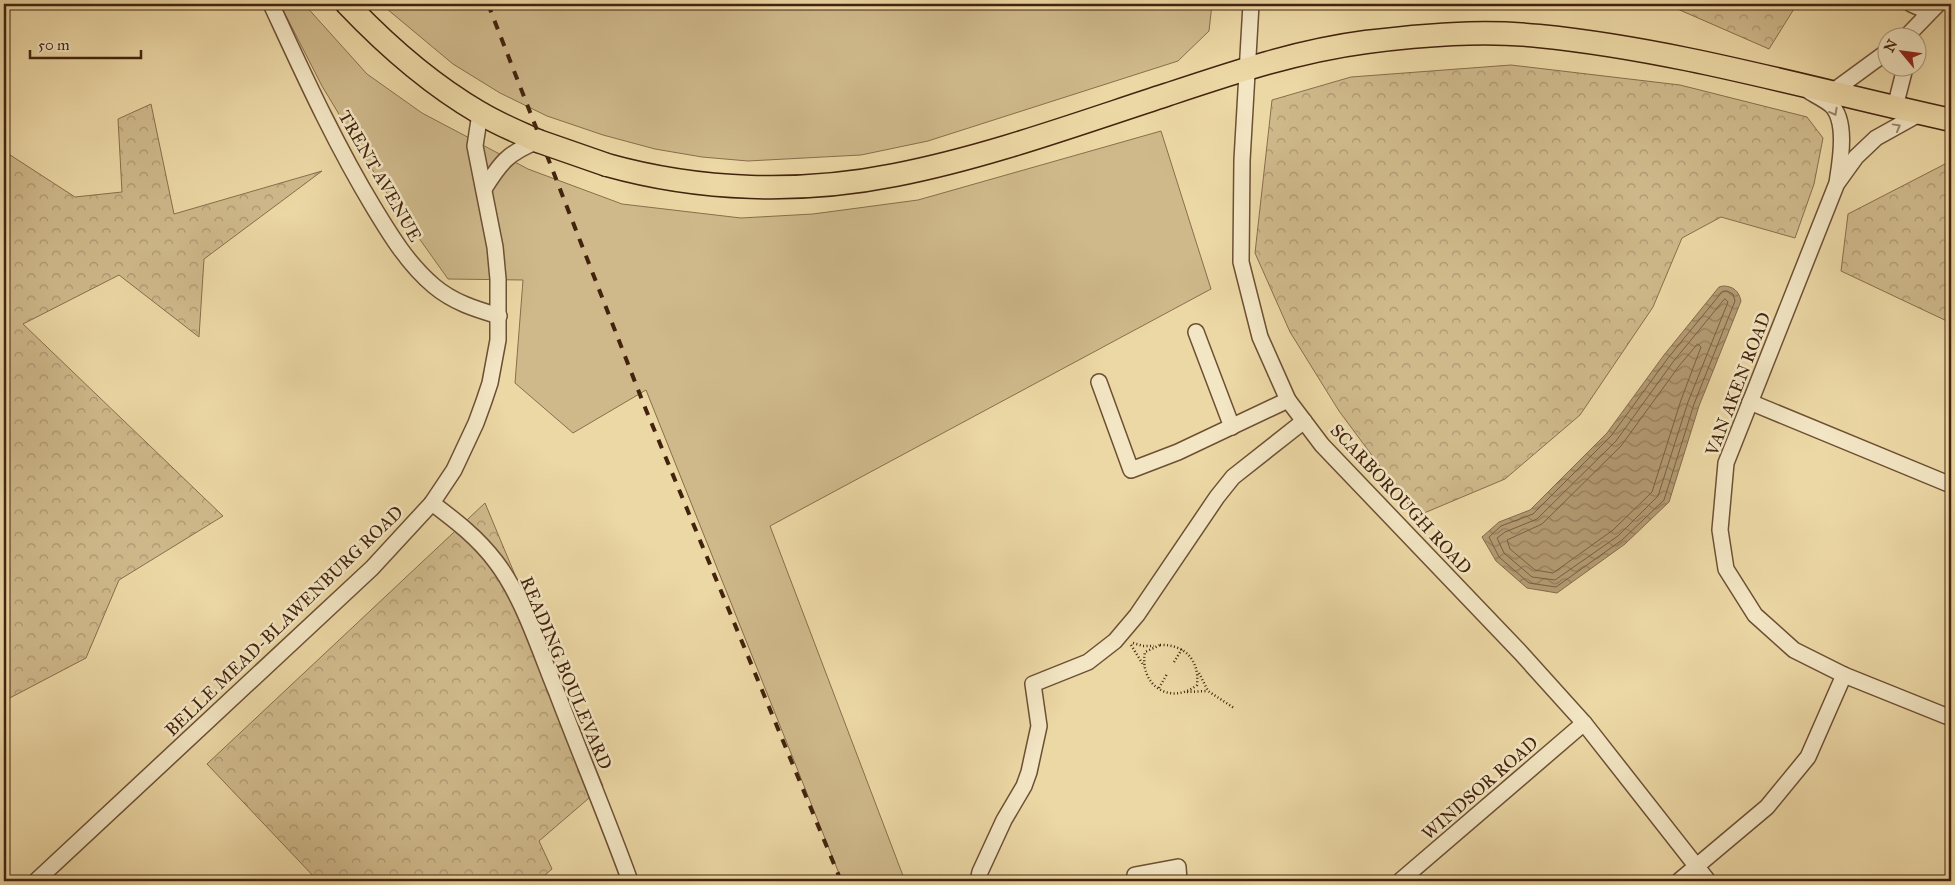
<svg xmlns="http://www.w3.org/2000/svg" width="1955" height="885" viewBox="0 0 1955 885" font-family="'IM FELL Great Primer',serif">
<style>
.green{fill:#cfb98b;stroke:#896e4c}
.forest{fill:url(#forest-crowns);stroke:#896e4c}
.water{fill:url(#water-waves);stroke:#866a4a}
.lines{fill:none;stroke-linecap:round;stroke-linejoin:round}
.shore{stroke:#7b5e40;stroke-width:1}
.minor-casing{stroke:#6d5034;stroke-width:18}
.highway-casing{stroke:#43230e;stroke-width:25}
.path{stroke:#43230e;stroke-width:2.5;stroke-dasharray:1 2.5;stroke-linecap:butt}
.minor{stroke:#f3e6c4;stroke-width:15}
.highway{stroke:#ecd8a5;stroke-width:22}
.rail{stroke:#43230e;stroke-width:4;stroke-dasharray:9 9;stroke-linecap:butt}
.highway-bridge-casing{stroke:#43230e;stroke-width:25;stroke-linecap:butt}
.highway-bridge{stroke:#ecd8a5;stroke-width:22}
.oneway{stroke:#9b8469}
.labels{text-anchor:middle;stroke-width:5;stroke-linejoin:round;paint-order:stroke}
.street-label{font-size:18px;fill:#43230e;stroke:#f3e6c4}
</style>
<defs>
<pattern id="forest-crowns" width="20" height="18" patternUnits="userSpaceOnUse" patternTransform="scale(1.25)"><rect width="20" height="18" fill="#cfb98b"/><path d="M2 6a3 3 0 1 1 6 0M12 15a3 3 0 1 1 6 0" fill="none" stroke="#aa9670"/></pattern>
<pattern id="water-waves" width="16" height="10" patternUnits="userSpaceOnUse" patternTransform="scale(1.25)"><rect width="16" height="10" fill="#b39a72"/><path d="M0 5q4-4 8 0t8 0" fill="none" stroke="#937d5c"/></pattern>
</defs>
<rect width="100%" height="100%" fill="#ecd8a5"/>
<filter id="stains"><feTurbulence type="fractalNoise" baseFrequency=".004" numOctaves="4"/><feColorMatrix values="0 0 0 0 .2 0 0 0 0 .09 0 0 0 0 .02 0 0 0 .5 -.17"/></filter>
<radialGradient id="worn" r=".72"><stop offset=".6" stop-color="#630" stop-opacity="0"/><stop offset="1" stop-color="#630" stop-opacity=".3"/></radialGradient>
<g class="green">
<polygon points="280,4 304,4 367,74 422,113 528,169 622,204 741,218 813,214 918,200 1161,131 1211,289 770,526 905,881 842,881 646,390 573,433 515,383 523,280 448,279 384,189 322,86"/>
<polygon points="381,4 1212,4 1209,31 1178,61 928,141 861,155 748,161 702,157 655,149 603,135 547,116 500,93 453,64"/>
</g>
<g class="forest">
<polygon points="1666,4 1797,4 1769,49"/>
<polygon points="1511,65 1680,85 1807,117 1823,138 1814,184 1795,238 1721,217 1682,238 1653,307 1580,415 1505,479 1417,516 1339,411 1290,332 1255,253 1272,100 1351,77"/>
<polygon points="151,104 174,214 322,171 204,259 199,337 119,275 23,324 223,516 119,580 86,658 4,701 4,151 75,197 122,192 118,119"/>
<polygon points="1945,164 1951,165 1951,323 1841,271 1848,214"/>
<polygon points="485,503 603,786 539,841 552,869 538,881 318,881 207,764"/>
</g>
<path class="water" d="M1723,286C1733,286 1739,291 1741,301L1699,406L1669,502L1625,544L1557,593L1527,588L1496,561L1482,537L1499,522L1530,510L1607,433L1664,355L1719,287Z"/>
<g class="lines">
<g class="shore">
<polygon points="1727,291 1733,294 1735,301 1694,404 1664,500 1622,540 1556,587 1529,583 1499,557 1489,537 1501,526 1533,514 1611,436 1668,358 1722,292"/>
<polygon points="1725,299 1728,302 1688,402 1658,496 1618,536 1555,580 1532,577 1504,553 1497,538 1505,532 1537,519 1616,441 1673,362"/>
<polygon points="1698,344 1701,347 1681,400 1652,492 1613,530 1553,573 1535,570 1510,549 1507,540 1542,524 1621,446 1679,366"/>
</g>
<g class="minor-casing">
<g id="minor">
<path d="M271,4C303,73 334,142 374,208C391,236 408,264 434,286C453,302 475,309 499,316"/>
<polyline points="1251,4 1242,160 1241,262 1260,337 1288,400 1322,445 1520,652 1584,723 1708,881"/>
<polyline points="1911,4 1929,12"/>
<polyline points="1905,38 1938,4"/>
<path d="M1810,92C1817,96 1825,100 1831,105C1848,121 1840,163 1837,183L1726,463L1720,530L1726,569L1755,615L1794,650L1844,675L1951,718"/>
<polyline points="1832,92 1888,51"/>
<polyline points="1895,107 1905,68"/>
<polyline points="1838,182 1856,157 1876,138 1921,113"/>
<path d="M484,189C501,162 508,153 538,141"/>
<polyline points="1196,332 1232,427"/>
<polyline points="1099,382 1131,470 1178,452 1288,400"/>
<polyline points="1750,402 1951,485"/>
<path d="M432,503C456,521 478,538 496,562C523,597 540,652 557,693C581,756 607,818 630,881"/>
<polyline points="36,881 372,568 432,503 454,470 476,423 484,401 490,383 498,340 498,279 495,247 475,146 480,113"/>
<polyline points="978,881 980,872 1004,820 1024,786 1029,772 1039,726 1033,684 1088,662 1115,641 1137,615 1217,497 1233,477 1304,421"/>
<polyline points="1134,881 1135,875 1178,867 1179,881"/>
<polyline points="1400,881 1584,723"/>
<polyline points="1679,881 1767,807 1808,757 1844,675"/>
</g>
</g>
<g class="highway-casing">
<g id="highway">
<path d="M347,4C386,45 430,84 480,113C498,124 518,132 538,141"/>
<path d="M607,165C700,191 800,194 895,175C987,157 1077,124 1166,95C1232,73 1297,51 1366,42C1423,35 1482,30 1539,36C1679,50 1814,90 1951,120"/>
</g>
</g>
<g class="path">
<polyline points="1133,643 1143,646 1154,646"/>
<polyline points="1131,645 1144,666"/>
<path d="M1160,645C1184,644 1200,660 1197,685C1170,706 1139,685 1145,652Z"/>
<polyline points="1174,662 1182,649"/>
<polyline points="1199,673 1208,691 1234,708"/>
<polyline points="1159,688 1167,674"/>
<polyline points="1187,692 1208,691"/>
</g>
<use href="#minor" class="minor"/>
<use href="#highway" class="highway"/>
<polyline class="rail" points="488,4 644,405 841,881"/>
<g class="highway-bridge-casing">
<polyline id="highway-bridge" points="538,141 607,165"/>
</g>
<use href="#highway-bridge" class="highway-bridge"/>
</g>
<defs><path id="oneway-chevron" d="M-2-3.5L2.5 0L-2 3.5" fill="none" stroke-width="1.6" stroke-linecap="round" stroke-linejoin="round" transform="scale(1.25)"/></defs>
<g class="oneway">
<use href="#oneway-chevron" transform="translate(1834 112) rotate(61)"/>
<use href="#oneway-chevron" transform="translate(1897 127) rotate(-29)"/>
</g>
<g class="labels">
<g class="street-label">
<text transform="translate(380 176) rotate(60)" y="6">TRENT AVENUE</text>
<text transform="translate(1738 384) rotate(-69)" y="6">VAN AKEN ROAD</text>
<text transform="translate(1401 499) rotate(47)" y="6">SCARBOROUGH ROAD</text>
<text transform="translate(284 621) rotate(-44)" y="6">BELLE MEAD-BLAWENBURG ROAD</text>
<text transform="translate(566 673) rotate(67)" y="6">READING BOULEVARD</text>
<text transform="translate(1480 788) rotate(-41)" y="6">WINDSOR ROAD</text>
</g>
</g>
<rect width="1955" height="885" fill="none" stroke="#ecd8a5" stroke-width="20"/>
<rect x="5" y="5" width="1945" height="875" fill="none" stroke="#43230e" stroke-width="2.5"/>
<rect x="10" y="10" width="1935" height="865" fill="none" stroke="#43230e"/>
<g transform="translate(1902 52) rotate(299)"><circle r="24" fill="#f3e6c4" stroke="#ad987b"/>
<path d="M0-4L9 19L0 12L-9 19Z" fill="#8f2418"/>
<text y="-8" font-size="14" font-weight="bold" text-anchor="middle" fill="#43230e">N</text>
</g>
<path d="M30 50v8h111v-8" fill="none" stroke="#43230e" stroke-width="2.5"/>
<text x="38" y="50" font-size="15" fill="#43230e" stroke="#f3e6c4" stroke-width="4" paint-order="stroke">50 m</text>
<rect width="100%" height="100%" filter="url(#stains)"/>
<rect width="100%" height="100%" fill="url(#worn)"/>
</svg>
